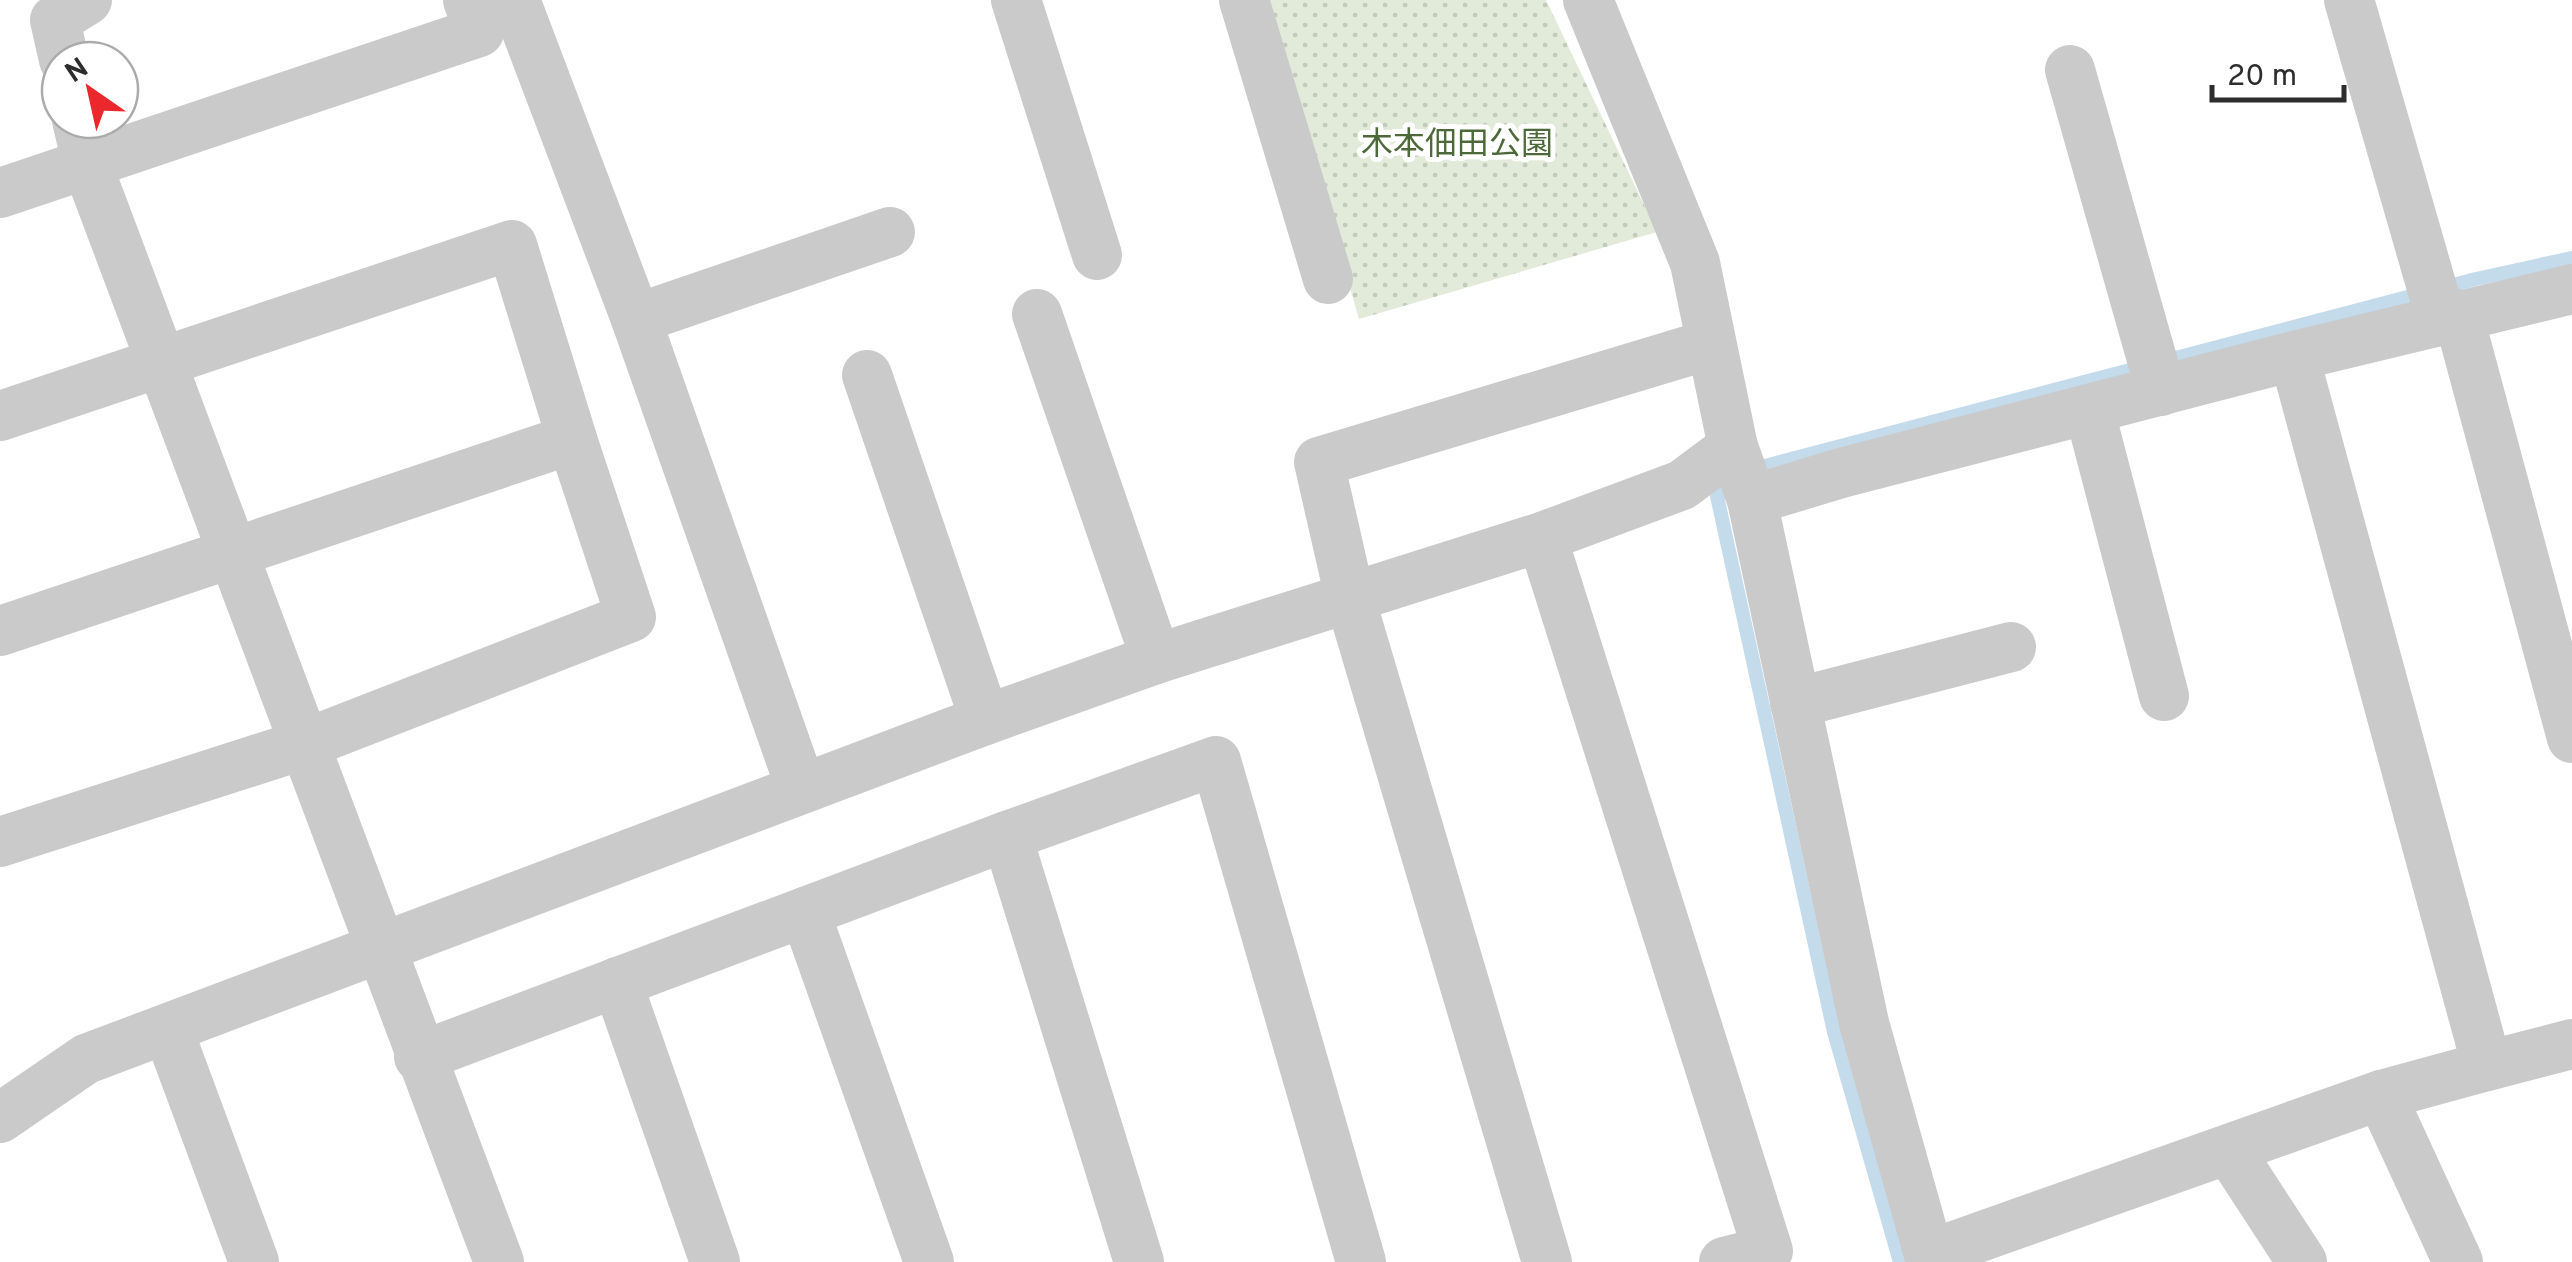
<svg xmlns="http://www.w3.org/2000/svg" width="2572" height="1262" viewBox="0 0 2572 1262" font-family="Overpass,'Noto Sans JP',sans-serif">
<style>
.park{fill:url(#park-dots)}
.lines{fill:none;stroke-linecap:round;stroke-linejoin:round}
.stream{stroke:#c4dbec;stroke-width:14}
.minor{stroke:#cacaca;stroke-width:50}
.labels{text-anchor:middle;stroke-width:10;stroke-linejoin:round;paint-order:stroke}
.park-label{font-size:32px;fill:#4d6939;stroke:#fff}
</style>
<defs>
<pattern id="park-dots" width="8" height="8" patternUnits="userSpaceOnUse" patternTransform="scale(2.5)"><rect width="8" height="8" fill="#e2ebd9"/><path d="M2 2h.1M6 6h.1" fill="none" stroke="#c2cabb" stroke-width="1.8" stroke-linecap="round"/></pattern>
</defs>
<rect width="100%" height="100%" fill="#fff"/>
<polygon class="park" points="1266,0 1546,0 1657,232 1359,319"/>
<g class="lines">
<polyline class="stream" points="1900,1262 1834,1032 1717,496 1765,466 2476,279 2572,258"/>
<g class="minor">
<polyline points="515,0 636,319 801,788"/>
<polyline points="1016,0 1097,255"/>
<polyline points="1244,0 1328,279"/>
<polyline points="1588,0 1695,263 1733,447 1752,500 1864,1023 1931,1262"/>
<polyline points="2349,0 2441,319"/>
<polyline points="64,60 55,20 87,0"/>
<polyline points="2070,70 2161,391"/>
<polyline points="77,120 88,167 499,1262"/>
<polyline points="0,193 479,32 468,0"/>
<polyline points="1037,314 1156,659"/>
<polyline points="2458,314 2572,738"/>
<polyline points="636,319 890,232"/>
<polyline points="2294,356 2487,1066 2381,1095"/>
<polyline points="867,375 985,720"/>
<polyline points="2089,409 2164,696"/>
<polyline points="0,416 512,245 572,439"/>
<polyline points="1752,500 1841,473 2294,356 2572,289"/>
<polyline points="1542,537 1768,1251 1724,1262"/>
<polyline points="0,631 572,439 631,617 302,745 0,842"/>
<polyline points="1795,703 2011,647"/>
<polyline points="1007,836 1216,761 1361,1262"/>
<polyline points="805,912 929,1262"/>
<polyline points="617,982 715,1262"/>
<polyline points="168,1030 254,1262"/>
<polyline points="419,1057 1007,836 1139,1262"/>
<polyline points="2487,1066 2572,1044"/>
<polyline points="0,1118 86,1059 985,720 1156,659 1542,537 1682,485 1733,447"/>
<polyline points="2229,1150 2302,1262"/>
<polyline points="1929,1255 2381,1095 2458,1262"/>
<polyline points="1547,1262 1350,598 1319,462 1711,344"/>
</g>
</g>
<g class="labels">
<g class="park-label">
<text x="1457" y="154">木本佃田公園</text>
</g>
</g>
<g transform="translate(90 90) rotate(326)"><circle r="48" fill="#ffffff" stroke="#ababab" stroke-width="2.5"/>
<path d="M0-8L18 38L0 25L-18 38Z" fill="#ea282e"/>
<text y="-15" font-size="28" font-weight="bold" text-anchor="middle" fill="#2d2d2d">N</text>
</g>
<path d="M2212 85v15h132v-15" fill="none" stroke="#2d2d2d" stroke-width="5"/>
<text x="2227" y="85" font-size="30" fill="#2d2d2d" stroke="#ffffff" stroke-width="8" paint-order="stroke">20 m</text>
</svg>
